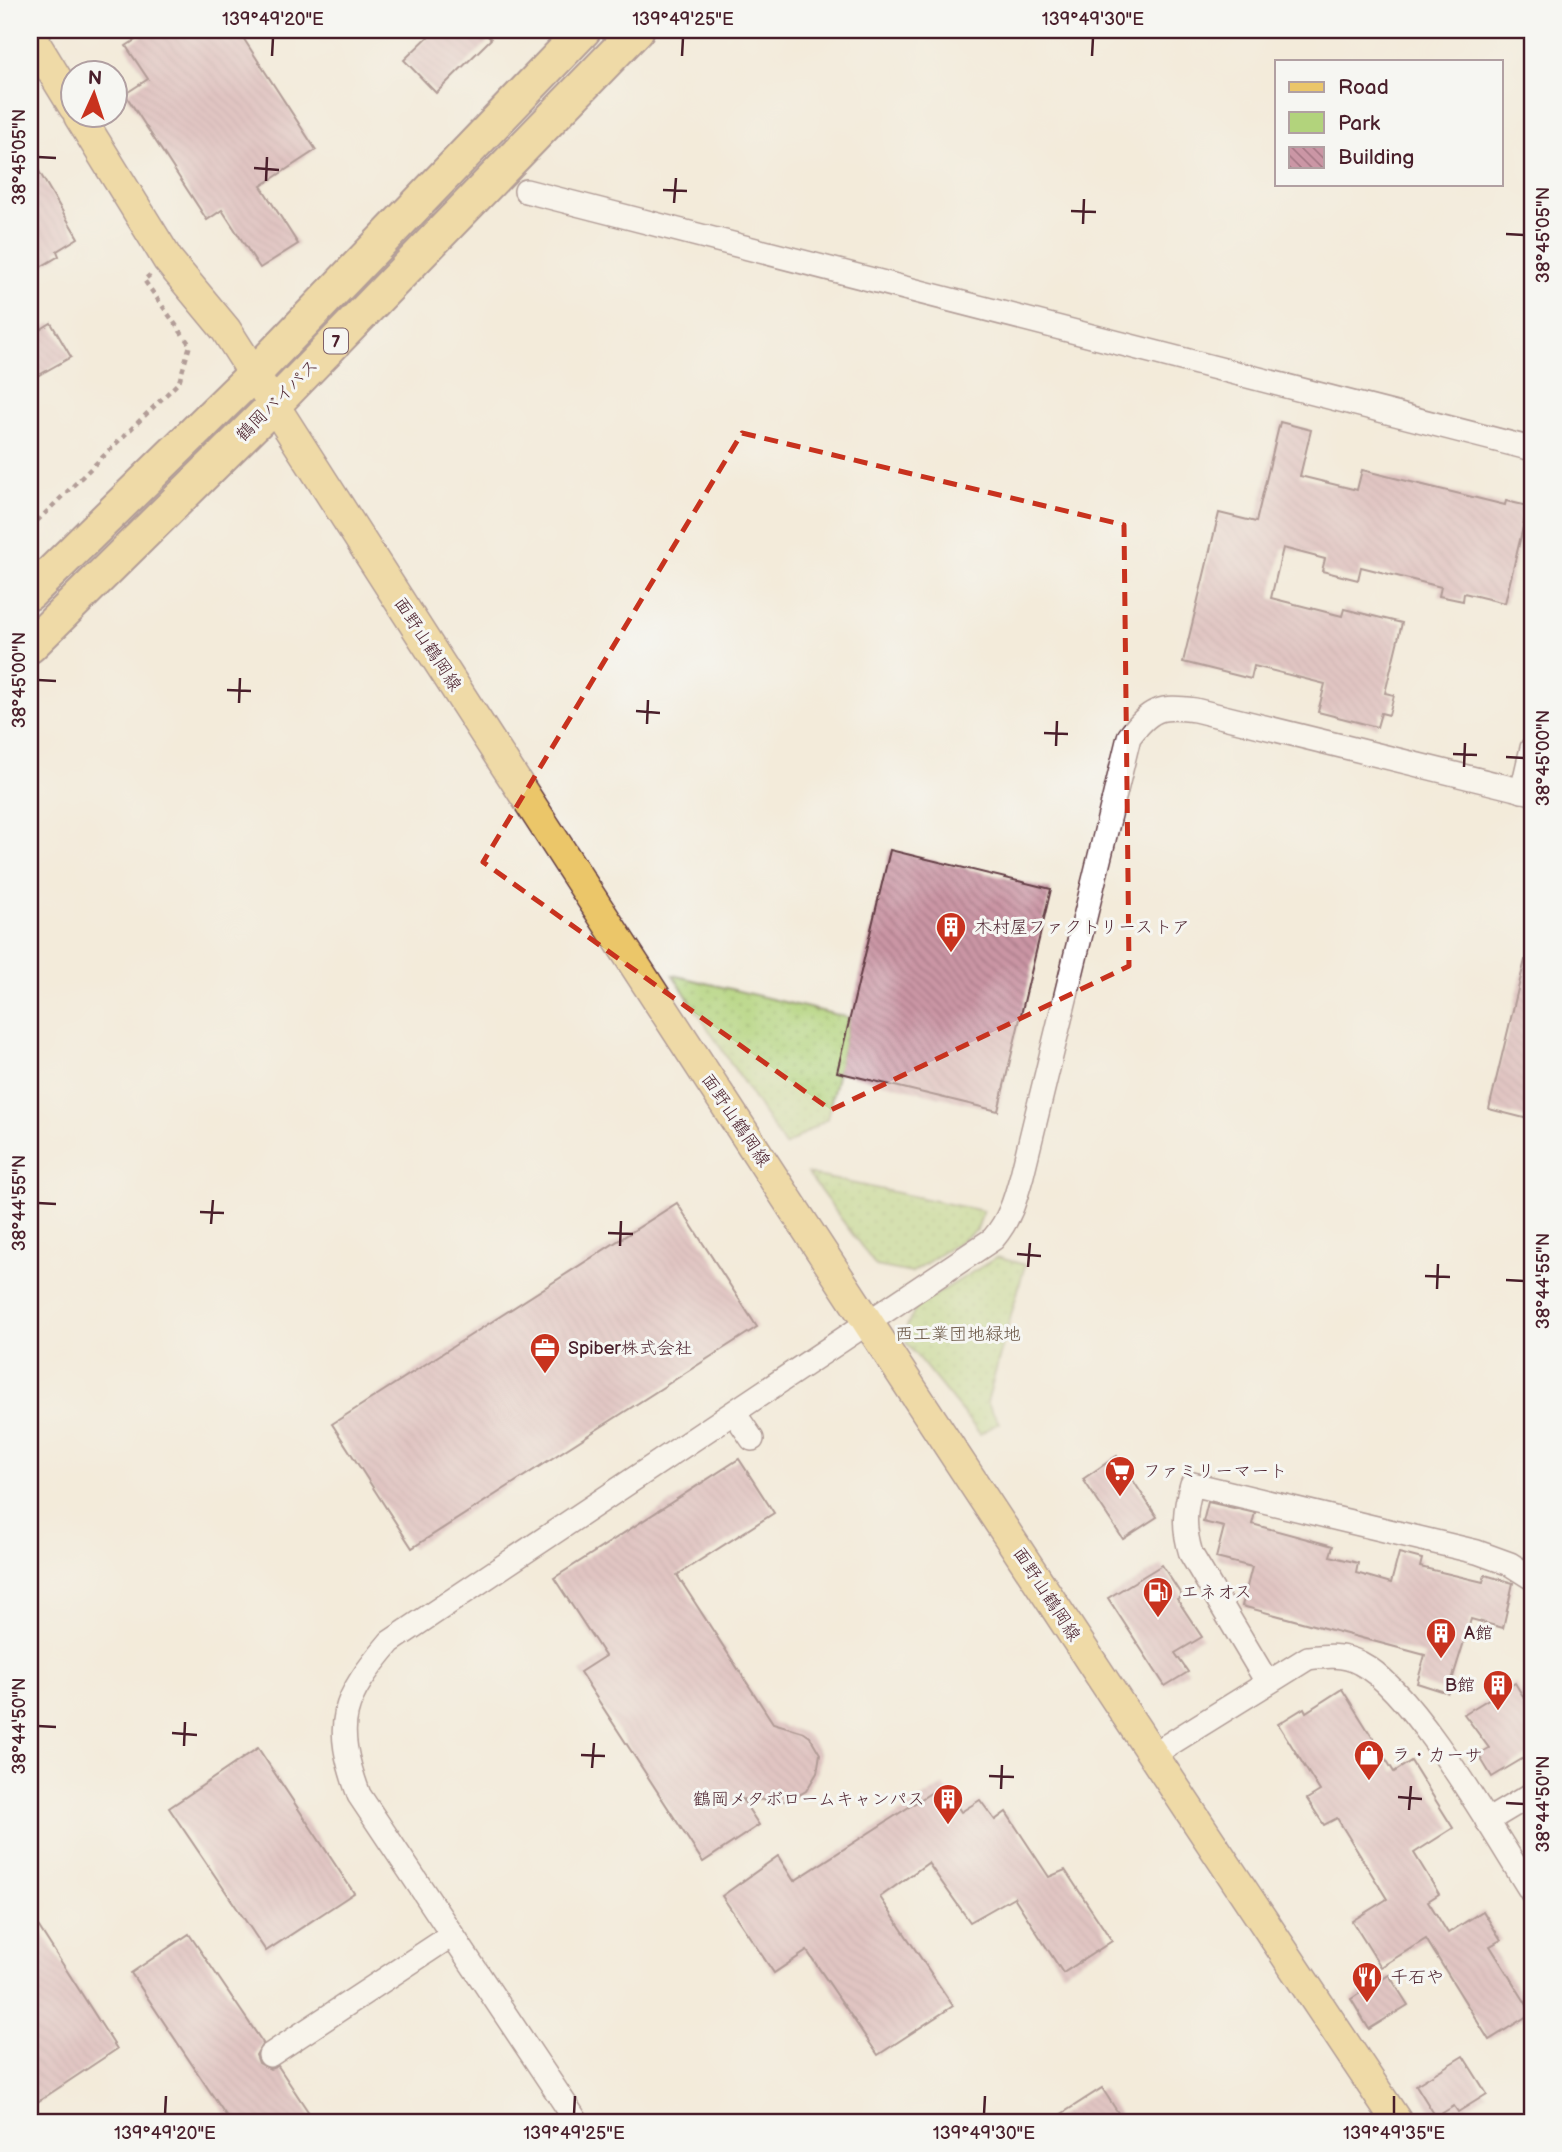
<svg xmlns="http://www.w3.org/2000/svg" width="1562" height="2152" viewBox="0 0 1562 2152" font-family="'Balsamiq Sans','Klee One',sans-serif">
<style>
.green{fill:url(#green-dots);stroke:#7e7954;stroke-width:2}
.building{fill:url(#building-back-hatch)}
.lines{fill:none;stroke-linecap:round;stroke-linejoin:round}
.minor-casing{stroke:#633e45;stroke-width:26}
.major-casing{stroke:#633e45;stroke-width:33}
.highway-casing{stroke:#633e45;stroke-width:37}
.path{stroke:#633e45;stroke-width:4.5;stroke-dasharray:5 5;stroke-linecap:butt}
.minor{stroke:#fff;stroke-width:23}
.major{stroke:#ebc669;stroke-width:30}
.highway{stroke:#ebc669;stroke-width:33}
.marked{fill:none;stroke:#c8321e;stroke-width:5;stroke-dasharray:14 9;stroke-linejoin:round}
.ticks{fill:none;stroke:#4a1f2b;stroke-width:2.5}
.labels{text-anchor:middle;stroke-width:6;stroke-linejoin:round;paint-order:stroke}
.shield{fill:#f6f6f2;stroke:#7e6067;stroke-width:2}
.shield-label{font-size:16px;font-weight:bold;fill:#4a1f2b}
.street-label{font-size:18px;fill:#4a1f2b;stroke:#f6f6f2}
.poi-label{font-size:18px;fill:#4a1f2b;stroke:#f6f6f2;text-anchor:start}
.park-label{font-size:18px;fill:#695543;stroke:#f6f6f2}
.neatline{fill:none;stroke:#4a1f2b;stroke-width:2.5}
.ticks-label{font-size:18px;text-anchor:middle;fill:#4a1f2b}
</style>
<defs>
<pattern id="green-dots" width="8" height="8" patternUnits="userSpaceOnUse" patternTransform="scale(1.75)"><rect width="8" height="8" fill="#b2d37c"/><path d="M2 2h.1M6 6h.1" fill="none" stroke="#9bb56b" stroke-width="1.8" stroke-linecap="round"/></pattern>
<pattern id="building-back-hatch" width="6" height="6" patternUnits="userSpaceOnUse" patternTransform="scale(1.75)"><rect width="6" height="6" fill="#cb96a5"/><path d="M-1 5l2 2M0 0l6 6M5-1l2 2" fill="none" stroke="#a77a87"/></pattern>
</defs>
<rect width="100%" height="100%" fill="#f6f6f2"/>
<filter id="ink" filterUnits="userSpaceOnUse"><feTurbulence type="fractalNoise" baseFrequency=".0143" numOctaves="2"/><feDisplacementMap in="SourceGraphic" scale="14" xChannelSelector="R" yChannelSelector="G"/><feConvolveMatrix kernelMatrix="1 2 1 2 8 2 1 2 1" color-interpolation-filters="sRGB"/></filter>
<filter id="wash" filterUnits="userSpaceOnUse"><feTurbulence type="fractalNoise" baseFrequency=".00686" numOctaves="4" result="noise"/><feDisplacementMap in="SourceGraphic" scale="28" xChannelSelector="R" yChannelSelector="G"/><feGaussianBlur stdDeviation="1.57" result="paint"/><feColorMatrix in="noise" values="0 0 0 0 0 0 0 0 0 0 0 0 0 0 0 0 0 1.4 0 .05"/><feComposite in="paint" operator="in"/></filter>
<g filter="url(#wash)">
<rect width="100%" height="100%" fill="#f3ebda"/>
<g class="green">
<polygon points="673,975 850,1018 827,1119 785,1146"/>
<polygon points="808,1174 983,1211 977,1230 911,1273 876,1266"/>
<polygon points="997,1257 1025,1265 987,1402 999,1423 980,1434 906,1343 907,1326 916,1307"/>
</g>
<g id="blocks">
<g class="building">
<polygon points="151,30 238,30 316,150 261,186 298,244 260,268 222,210 207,220 125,94 148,79 126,46"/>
<polygon points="435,30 482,30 491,39 436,93 404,60"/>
<polygon points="30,156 78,238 57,251 59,256 30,273"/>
<polygon points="51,323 71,357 30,380 30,336"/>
<polygon points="1280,422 1311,430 1300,476 1357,490 1362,470 1505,505 1506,501 1528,506 1505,603 1464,593 1463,601 1439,596 1441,587 1361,567 1358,580 1322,571 1325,559 1283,548 1271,598 1342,616 1344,609 1402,623 1385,693 1394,695 1389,715 1381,713 1377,727 1318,712 1325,684 1254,666 1251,679 1183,662 1219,513 1256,522"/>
<polygon points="890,850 1051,889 998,1111 837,1072"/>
<polygon points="1525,960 1532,960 1532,1120 1489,1109"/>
<polygon points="677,1203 757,1327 412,1548 332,1424"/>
<polygon points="1117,1456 1157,1517 1123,1539 1083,1479"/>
<polygon points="739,1459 774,1513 677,1575 773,1723 803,1732 810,1737 820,1754 817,1773 806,1791 788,1801 742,1799 759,1825 703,1862 580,1672 605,1656 554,1578"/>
<polygon points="1208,1502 1255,1513 1252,1524 1333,1546 1330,1556 1358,1563 1356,1573 1391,1583 1399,1553 1422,1559 1420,1567 1483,1582 1485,1575 1513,1583 1503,1628 1471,1619 1448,1693 1417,1683 1425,1655 1242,1606 1252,1567 1216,1558 1224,1527 1203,1522"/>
<polygon points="1162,1565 1182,1596 1177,1599 1202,1637 1175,1653 1188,1672 1165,1686 1108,1598"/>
<polygon points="1515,1683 1532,1711 1532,1753 1492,1777 1478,1754 1489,1748 1464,1714"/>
<polygon points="1342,1689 1394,1772 1411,1761 1453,1828 1414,1853 1439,1894 1428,1901 1448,1933 1483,1911 1501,1940 1490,1946 1532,2013 1489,2040 1426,1939 1381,1967 1352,1921 1387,1899 1337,1818 1324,1825 1307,1799 1320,1791 1278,1724 1304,1708 1306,1712"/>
<polygon points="258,1748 354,1893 266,1951 169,1808"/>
<polygon points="943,1785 961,1812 980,1800 995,1820 1006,1812 1049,1877 1065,1870 1112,1941 1063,1973 1014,1897 970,1922 928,1863 880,1897 953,2006 878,2055 807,1951 774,1973 722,1896 778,1856 794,1881"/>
<polygon points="30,1913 117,2049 30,2107"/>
<polygon points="189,1934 263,2043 256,2055 259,2063 270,2069 278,2066 315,2122 231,2122 223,2111 131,1973"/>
<polygon points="1389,1975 1408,2005 1369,2029 1351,1999"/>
<polygon points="1463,2056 1487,2094 1458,2112 1454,2106 1436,2117 1416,2085"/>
<polygon points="1102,2088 1124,2122 1049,2122"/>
</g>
</g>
</g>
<g filter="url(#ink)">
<use href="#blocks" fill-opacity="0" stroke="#633e45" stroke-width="2"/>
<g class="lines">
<g class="minor-casing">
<g id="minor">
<polyline points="526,191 1532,449"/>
<polyline points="1522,791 1532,748"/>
<polyline points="735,1414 752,1439"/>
<path d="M1267,1682L1191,1554C1183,1528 1184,1510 1192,1484L1477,1552L1510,1564L1532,1578"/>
<path d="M1152,1755L1308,1658C1326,1656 1343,1654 1360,1663C1414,1690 1497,1838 1532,1893"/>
<polyline points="1487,1821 1532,1794"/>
<polyline points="270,2055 452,1935"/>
<path d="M577,2122L359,1795C332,1722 342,1699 390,1642L993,1239C1010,1219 1015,1200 1022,1175L1129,737C1150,709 1160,705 1195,710L1532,793"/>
</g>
</g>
<g class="major-casing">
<g id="major">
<polyline points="30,35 74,107"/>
<path d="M79,116L168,260L226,330C610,932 1001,1529 1397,2122"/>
</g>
</g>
<g class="highway-casing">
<g id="highway">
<polyline points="30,593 254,374 584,30"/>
<polyline points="30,646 274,405 637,30"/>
</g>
</g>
<polyline class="path" points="30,528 179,382 190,345 144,280 150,275"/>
<use href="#minor" class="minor"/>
<use href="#major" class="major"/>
<use href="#highway" class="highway"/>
</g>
</g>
<path d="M0 0H1562V2152H0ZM742,433L1124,525L1129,966L831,1110L483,862Z" fill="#f3ebda" fill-opacity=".55" fill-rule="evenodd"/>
<path class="marked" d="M742,433L1124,525L1129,966L831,1110L483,862Z"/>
<path class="ticks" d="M272,56L273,38M682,56L683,38M1092,56L1093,38M38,157L56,158M254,168L279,170M266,181L267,157M663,190L687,191M674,203L676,178M1071,211L1096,212M1083,224L1084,199M1506,234L1524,235M38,680L56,681M227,690L251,691M239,703L240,678M636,711L660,713M647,724L648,700M1044,733L1068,734M1056,746L1057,721M1453,754L1477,755M1506,757L1524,758M1464,767L1465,743M38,1203L56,1204M200,1212L224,1213M211,1224L213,1200M608,1233L633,1234M620,1246L621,1221M1017,1254L1041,1256M1028,1267L1030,1243M1425,1276L1450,1277M1506,1280L1524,1281M1437,1289L1438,1264M38,1726L56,1727M172,1733L197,1735M184,1746L185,1722M581,1755L605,1756M592,1768L594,1743M989,1776L1014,1777M1001,1789L1002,1765M1398,1797L1422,1799M1506,1803L1524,1804M1409,1810L1411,1786M165,2114L166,2096M574,2114L575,2096M984,2114L985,2096M1394,2114V2096"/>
<defs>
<g id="building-pin" transform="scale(1.575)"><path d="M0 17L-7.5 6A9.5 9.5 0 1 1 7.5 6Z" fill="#c8321e" stroke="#f6f6f2"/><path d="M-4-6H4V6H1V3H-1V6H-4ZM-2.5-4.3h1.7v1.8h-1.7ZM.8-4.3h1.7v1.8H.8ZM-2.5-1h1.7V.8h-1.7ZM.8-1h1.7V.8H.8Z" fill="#fff"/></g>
<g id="office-pin" transform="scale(1.575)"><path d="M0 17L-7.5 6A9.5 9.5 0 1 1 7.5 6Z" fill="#c8321e" stroke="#f6f6f2"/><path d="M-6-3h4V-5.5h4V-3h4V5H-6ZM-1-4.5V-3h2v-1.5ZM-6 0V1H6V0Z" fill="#fff"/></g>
<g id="supermarket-pin" transform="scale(1.575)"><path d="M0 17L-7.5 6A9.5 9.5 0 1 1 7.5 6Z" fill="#c8321e" stroke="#f6f6f2"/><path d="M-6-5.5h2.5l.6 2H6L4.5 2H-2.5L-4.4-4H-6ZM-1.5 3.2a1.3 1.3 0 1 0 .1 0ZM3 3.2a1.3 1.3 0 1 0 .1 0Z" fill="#fff"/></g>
<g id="fuel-pin" transform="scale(1.575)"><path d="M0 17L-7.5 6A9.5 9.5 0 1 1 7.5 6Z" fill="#c8321e" stroke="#f6f6f2"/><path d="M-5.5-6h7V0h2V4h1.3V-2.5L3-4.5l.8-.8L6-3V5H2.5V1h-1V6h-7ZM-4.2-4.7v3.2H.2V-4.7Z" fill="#fff"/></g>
<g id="shop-pin" transform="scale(1.575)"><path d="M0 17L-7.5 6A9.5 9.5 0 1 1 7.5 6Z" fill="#c8321e" stroke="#f6f6f2"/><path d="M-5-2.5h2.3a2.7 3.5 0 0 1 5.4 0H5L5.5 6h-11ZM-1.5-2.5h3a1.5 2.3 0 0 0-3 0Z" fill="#fff"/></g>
<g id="restaurant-pin" transform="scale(1.575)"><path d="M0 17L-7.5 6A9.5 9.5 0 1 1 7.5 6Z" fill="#c8321e" stroke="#f6f6f2"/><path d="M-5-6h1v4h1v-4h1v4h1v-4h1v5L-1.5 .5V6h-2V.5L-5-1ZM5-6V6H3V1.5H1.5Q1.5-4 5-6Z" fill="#fff"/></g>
</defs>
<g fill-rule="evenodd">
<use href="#building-pin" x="951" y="927"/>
<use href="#office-pin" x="545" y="1348"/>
<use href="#supermarket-pin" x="1120" y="1471"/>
<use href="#fuel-pin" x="1158" y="1592"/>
<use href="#building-pin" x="1441" y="1633"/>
<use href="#building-pin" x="1498" y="1685"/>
<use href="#shop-pin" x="1369" y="1755"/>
<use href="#building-pin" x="948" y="1799"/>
<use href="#restaurant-pin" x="1367" y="1977"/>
</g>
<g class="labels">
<rect class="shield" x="324" y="328.5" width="24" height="25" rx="5"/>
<g class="shield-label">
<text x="336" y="347">7</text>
</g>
<g class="street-label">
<text transform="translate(277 400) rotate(-45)" y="6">鶴岡バイパス</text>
<text transform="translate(428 644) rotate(57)" y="6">面野山鶴岡線</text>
<text transform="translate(736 1120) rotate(56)" y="6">面野山鶴岡線</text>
<text transform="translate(1047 1594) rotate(57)" y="6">面野山鶴岡線</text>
</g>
<g class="poi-label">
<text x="974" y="933">木村屋ファクトリーストア</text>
<text x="568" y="1354">Spiber株式会社</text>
<text x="1143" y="1477">ファミリーマート</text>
<text x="1181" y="1598">エネオス</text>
<text x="1464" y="1639">A館</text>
<text x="1475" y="1691" text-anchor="end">B館</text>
<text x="1392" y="1761">ラ・カーサ</text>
<text x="925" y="1805" text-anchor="end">鶴岡メタボロームキャンパス</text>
<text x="1390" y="1983">千石や</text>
</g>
<g class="park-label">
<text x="958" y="1340">西工業団地緑地</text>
</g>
</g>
<rect width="1562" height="2152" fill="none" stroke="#f6f6f2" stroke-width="77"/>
<rect x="1275" y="60" width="228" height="126" fill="#f6f6f2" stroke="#b1a0a2" stroke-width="2"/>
<rect x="1289" y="82" width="35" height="10" fill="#ebc669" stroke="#b1a0a2" stroke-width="2"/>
<text x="1338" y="94" font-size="21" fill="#4a1f2b">Road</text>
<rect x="1289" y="112" width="35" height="21" fill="#b2d37c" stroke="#b1a0a2" stroke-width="2"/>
<text x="1338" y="130" font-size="21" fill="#4a1f2b">Park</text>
<rect x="1289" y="147" width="35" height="21" fill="url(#building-back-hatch)" stroke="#b1a0a2" stroke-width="2"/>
<text x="1338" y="164" font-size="21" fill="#4a1f2b">Building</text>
<g transform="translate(94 94) rotate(3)"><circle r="33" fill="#f6f6f2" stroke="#b1a0a2" stroke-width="2"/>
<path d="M0-5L12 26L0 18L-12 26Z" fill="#c8321e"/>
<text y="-10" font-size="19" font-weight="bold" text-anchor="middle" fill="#4a1f2b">N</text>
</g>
<rect x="38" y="38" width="1486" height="2076" class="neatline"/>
<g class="ticks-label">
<text x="273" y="25">139°49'20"E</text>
<text x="683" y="25">139°49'25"E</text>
<text x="1093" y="25">139°49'30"E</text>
<text transform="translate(19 157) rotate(-90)" y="6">38°45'05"N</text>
<text transform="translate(1543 235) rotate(-90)" y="6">38°45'05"N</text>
<text transform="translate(19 680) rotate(-90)" y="6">38°45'00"N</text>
<text transform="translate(1543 758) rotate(-90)" y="6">38°45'00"N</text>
<text transform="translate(19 1203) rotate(-90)" y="6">38°44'55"N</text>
<text transform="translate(1543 1281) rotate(-90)" y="6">38°44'55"N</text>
<text transform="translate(19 1726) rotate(-90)" y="6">38°44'50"N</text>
<text transform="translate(1543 1804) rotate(-90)" y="6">38°44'50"N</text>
<text x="165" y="2139">139°49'20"E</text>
<text x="574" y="2139">139°49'25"E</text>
<text x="984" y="2139">139°49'30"E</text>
<text x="1394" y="2139">139°49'35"E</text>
</g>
</svg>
